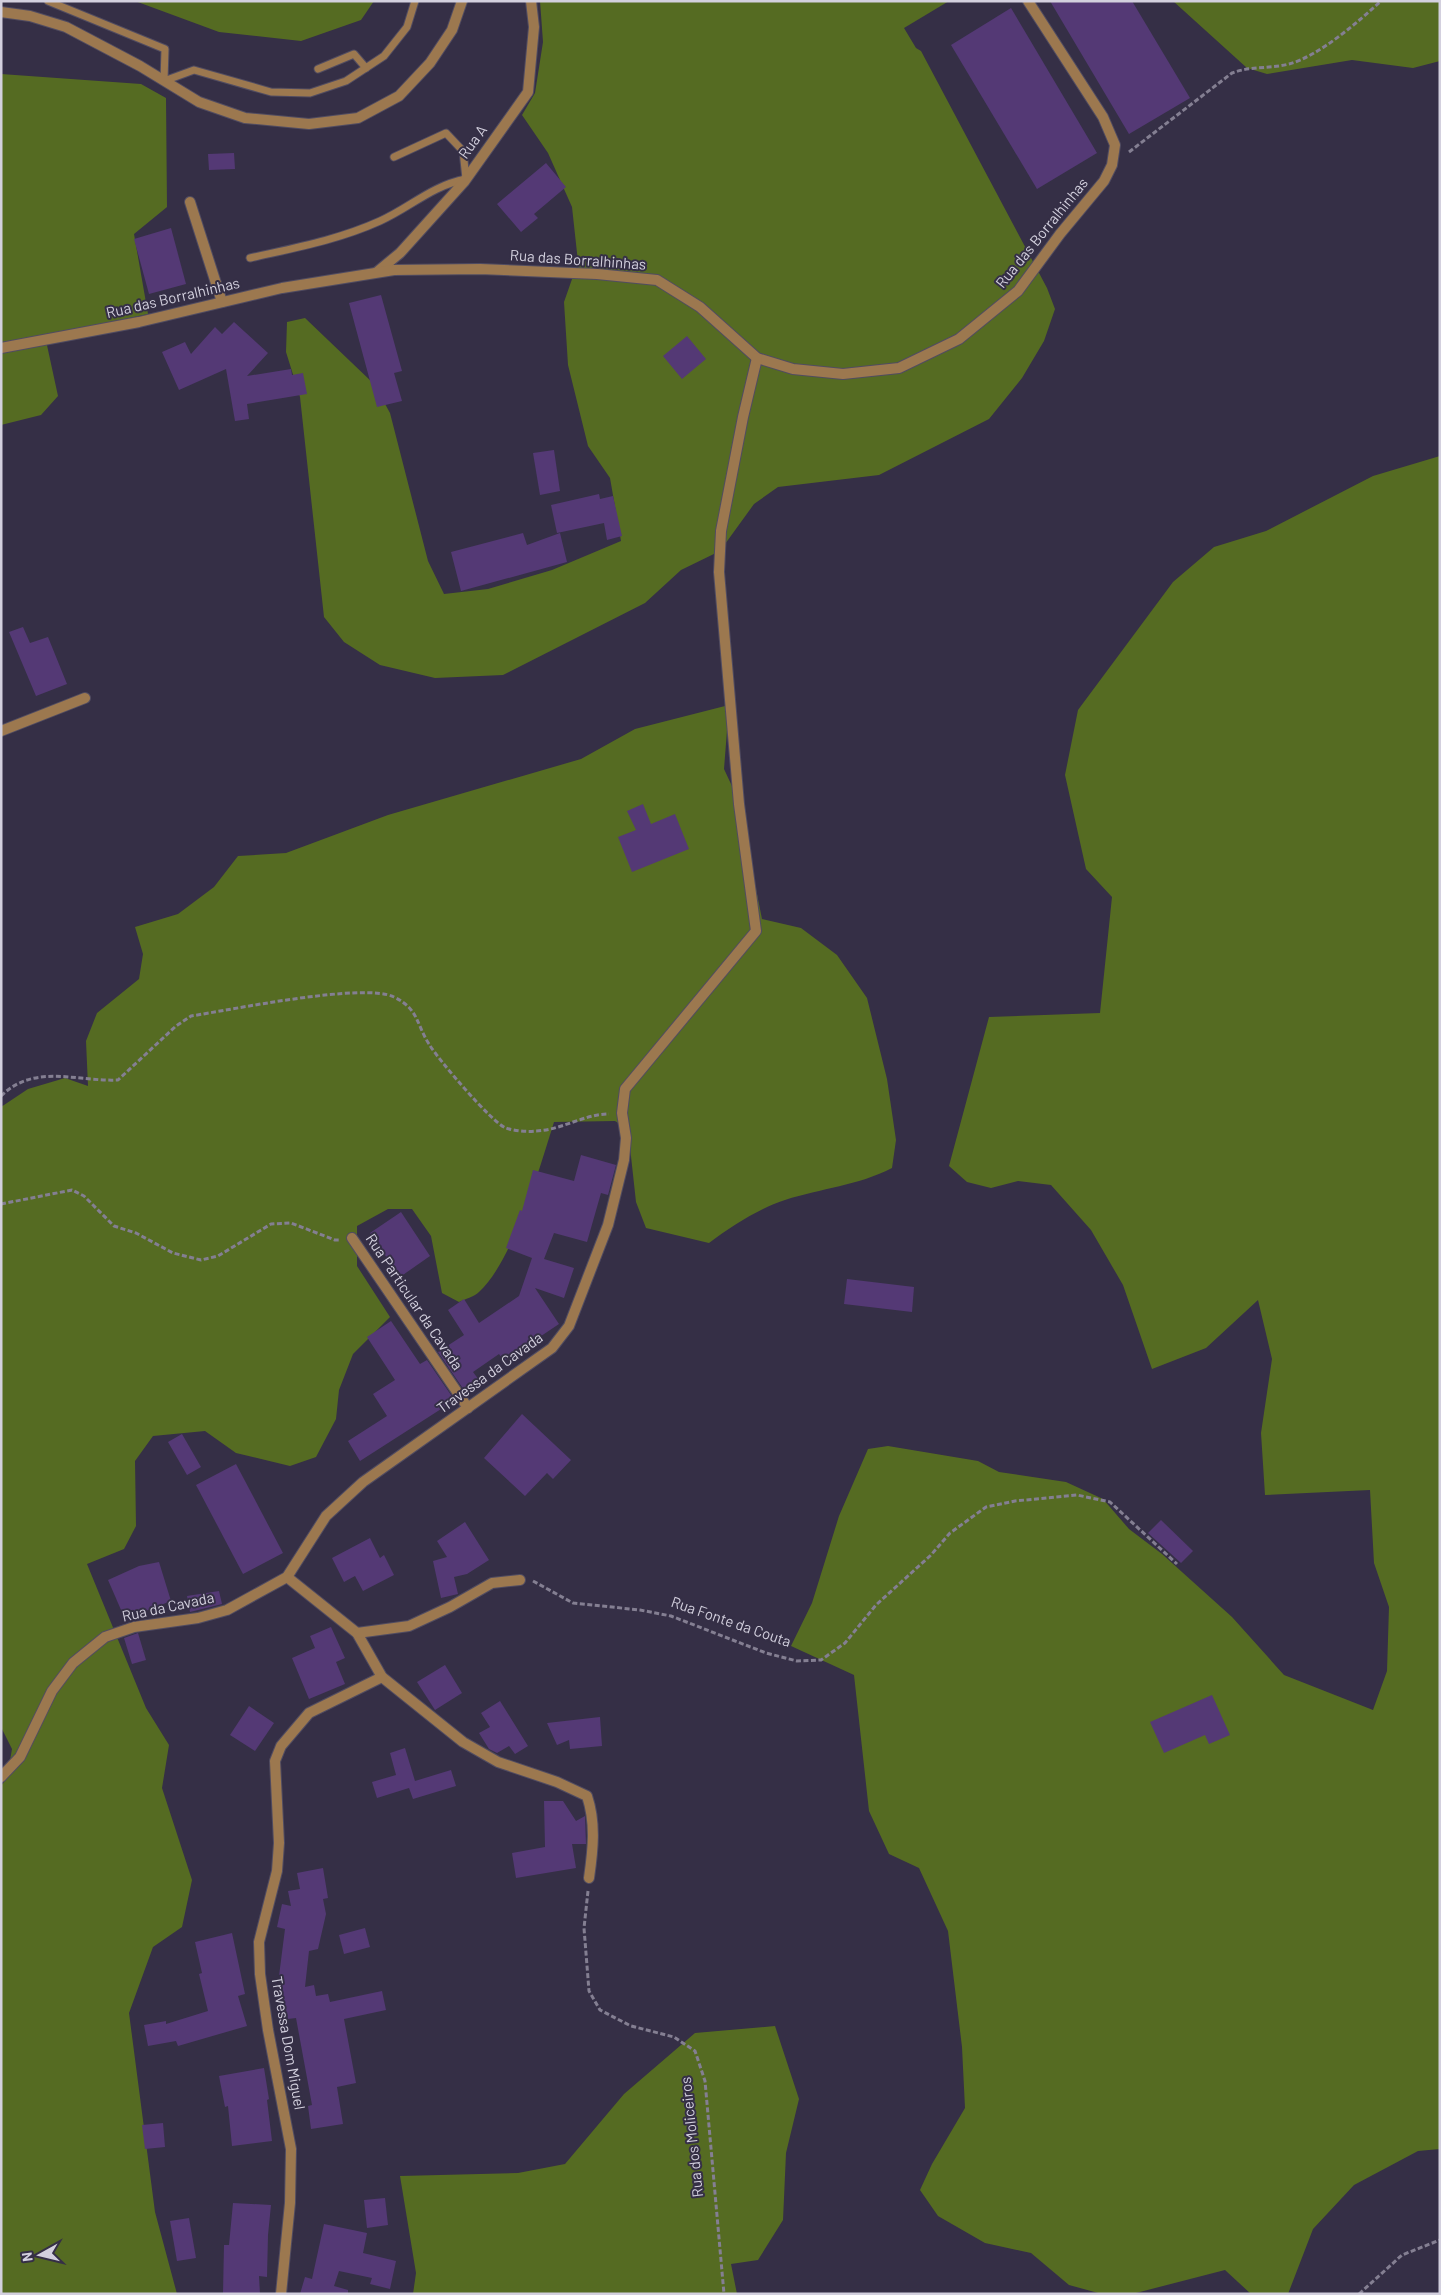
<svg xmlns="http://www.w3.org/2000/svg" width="1441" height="2295" viewBox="0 0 1441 2295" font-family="Barlow,sans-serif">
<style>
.forest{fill:#556b22}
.building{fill:#543975}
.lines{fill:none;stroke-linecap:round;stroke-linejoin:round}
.lane-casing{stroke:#514c61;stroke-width:9}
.street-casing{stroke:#514c61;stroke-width:12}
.path{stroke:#847f92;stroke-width:3;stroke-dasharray:5 2.5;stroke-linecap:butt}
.lane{stroke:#9c784f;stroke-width:7}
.street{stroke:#9c784f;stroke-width:10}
.labels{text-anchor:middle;stroke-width:4;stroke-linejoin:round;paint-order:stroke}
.street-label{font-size:15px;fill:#d3d0de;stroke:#352f46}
</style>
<rect width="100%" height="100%" fill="#352f46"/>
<g class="forest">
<polygon points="135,1 374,1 361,20 301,41 219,32"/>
<polygon points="540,1 949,1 904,28 916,48 921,51 1047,288 1055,309 1044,341 1022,378 989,419 879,475 778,487 754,504 720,551 681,570 645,603 503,675 435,678 380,665 344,642 324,617 300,397 286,352 287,322 305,318 374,384 390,413 428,561 444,594 488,589 552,570 621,541 610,478 588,446 568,365 564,302 578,262 572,207 548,153 522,115 535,93 543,42"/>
<polygon points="1173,1 1440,1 1440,61 1413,68 1352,60 1267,74 1247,68"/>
<polygon points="1,74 141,84 166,98 167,207 134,234 148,314 45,336 58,396 41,415 1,425"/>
<polygon points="1440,456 1440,2149 1418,2151 1354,2185 1313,2229 1288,2294 1251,2294 1225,2270 1132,2294 1102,2294 1069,2285 1031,2253 985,2243 938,2216 920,2190 932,2164 965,2108 962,2047 948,1931 919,1868 889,1854 869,1811 854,1675 791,1646 812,1603 839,1516 868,1449 888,1446 978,1461 999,1472 1066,1482 1103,1499 1129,1529 1162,1554 1232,1617 1284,1675 1373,1710 1387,1671 1389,1607 1374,1563 1370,1490 1265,1495 1261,1433 1272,1359 1258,1300 1206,1348 1152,1369 1123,1285 1091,1230 1051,1185 1018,1181 991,1188 967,1182 949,1166 989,1017 1100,1013 1112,897 1086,869 1065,775 1078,710 1173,582 1214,547 1266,531 1373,476"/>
<path d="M729,705L724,769L738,799L762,919L801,928L837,955L867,998L887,1079L896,1140L892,1168C857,1186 822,1188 785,1200C758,1209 732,1226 709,1243L646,1228L636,1202L628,1129L615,1121L554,1122C540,1167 513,1261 479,1292C474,1297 465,1299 459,1302L442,1293L431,1236L412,1209H388L357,1226V1266L390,1317L353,1354L339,1390L336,1419L316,1457L290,1466L236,1453L205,1431L153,1436L135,1461L136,1526L124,1549L87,1564L146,1708L169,1745L162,1788L192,1880L182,1927L153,1947L129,2013L155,2212L177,2294H1V1786L7,1778L12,1749L1,1727V1107L28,1089L65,1078L88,1086L86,1041L97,1013L139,979L143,954L135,927L178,914L214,887L238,856L286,853L388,815L581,759L635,729Z"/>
<polygon points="775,2026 799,2099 786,2153 783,2220 758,2260 731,2264 737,2294 413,2294 416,2273 400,2176 518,2173 565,2164 624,2094 695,2033"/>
</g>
<g class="building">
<polygon points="1050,1 1132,1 1190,98 1129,134"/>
<polygon points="1011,8 1097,153 1037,189 951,45"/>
<polygon points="234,153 235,169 209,170 208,154"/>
<polygon points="546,163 566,187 534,214 538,218 521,232 497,204"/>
<polygon points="171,228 186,284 149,294 134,239"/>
<polygon points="381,295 402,371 394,373 402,401 377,407 349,303"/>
<polygon points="234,322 268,353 247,376 291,369 292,375 303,373 307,394 247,404 249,419 235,421 226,369 179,390 162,352 185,342 191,354 215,327 222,334"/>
<polygon points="687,336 706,359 682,379 663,356"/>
<polygon points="554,450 560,491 540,495 533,453"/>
<polygon points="599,494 600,499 613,496 622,536 607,540 604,523 557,533 551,505"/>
<polygon points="523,533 527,545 560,533 567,562 461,591 451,552"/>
<polygon points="23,627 30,643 48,637 67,684 36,696 9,632"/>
<polygon points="643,804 651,824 675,814 689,849 632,872 618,837 636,830 627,811"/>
<polygon points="581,1155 616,1165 608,1195 601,1193 587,1242 554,1233 544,1259 574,1268 564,1298 535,1288 559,1324 504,1361 499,1354 473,1372 479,1380 464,1390 438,1352 464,1335 448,1310 464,1299 479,1323 519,1296 532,1258 506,1248 520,1210 522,1211 533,1170 574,1181"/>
<polygon points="401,1212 430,1256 400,1277 370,1233"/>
<polygon points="847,1279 914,1287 912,1312 844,1304"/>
<polygon points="391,1321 420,1364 427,1360 453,1398 450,1400 452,1402 360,1461 348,1441 387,1416 373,1394 395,1380 367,1337"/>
<polygon points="522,1414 571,1460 553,1479 547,1473 525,1496 484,1458"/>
<polygon points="182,1434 201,1467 187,1475 168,1442"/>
<polygon points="236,1464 283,1553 243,1574 196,1485"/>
<polygon points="1161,1520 1193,1551 1181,1563 1148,1533"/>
<polygon points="465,1522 489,1560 467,1574 454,1577 458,1594 441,1598 433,1561 447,1557 437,1541"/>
<polygon points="370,1538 380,1558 384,1555 394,1575 363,1591 355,1576 344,1582 332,1558"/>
<polygon points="159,1562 171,1601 125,1619 108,1580 139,1566"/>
<polygon points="219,1591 222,1604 190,1612 187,1596"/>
<polygon points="331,1627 345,1658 336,1662 345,1684 309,1699 292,1658 315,1648 310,1636"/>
<polygon points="138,1633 146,1660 132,1664 124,1638"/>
<polygon points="445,1665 462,1693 435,1710 417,1682"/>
<polygon points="1212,1695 1230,1735 1209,1744 1205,1735 1164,1753 1150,1722"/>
<polygon points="500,1701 528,1746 515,1754 509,1746 497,1753 489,1749 479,1733 490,1727 481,1713"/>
<polygon points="249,1706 274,1723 255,1751 230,1735"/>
<polygon points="600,1717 602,1746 570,1749 569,1740 557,1745 547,1723"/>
<polygon points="405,1748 415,1781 451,1770 456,1786 413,1799 409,1788 377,1798 372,1782 396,1775 390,1753"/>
<polygon points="544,1801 563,1801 576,1821 585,1816 586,1844 572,1844 576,1868 516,1878 512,1853 545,1847"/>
<polygon points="323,1868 328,1898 323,1899 326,1914 318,1949 309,1951 305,1987 314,1985 316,1996 328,1994 330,2002 382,1991 386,2010 344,2019 356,2083 337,2087 343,2124 311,2129 308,2106 312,2105 296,2018 288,2019 279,1976 285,1929 277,1927 282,1904 291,1906 288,1891 300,1889 297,1873"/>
<polygon points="365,1928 370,1947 344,1954 339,1935"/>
<polygon points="232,1933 245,1994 238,1996 247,2026 178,2046 176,2041 148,2046 144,2025 166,2021 166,2024 208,2011 199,1974 202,1973 195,1942"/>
<polygon points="264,2068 269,2099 267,2100 272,2141 232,2146 228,2106 225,2107 219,2076"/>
<polygon points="163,2123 165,2147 145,2149 142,2125"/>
<polygon points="385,2198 388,2225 367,2228 364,2200"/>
<polygon points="233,2203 271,2205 268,2235 267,2277 259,2276 260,2294 223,2294 224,2245 229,2245"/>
<polygon points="189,2218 196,2258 177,2261 170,2221"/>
<polygon points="324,2224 367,2233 363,2253 396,2261 390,2289 370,2284 372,2278 339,2271 334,2286 348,2290 348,2294 300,2294 305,2277 312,2279"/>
</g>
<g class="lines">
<g class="lane-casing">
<g id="lane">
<polyline points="48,1 165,49 164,81 194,70 271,92 310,93 346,81 384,56 407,27 415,1"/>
<polyline points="318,69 354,54 366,68"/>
<path d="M250,258C294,248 338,240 380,221C411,207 431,186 466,179L463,151L446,133L394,157"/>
</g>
</g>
<g class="street-casing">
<g id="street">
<polyline points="1,12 30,16 66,27 140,66 199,102 245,118 309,124 358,118 399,96 430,63 452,30 462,1"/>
<polyline points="190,202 222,302"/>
<polyline points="377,272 400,253 464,182 528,92 534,27 531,1"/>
<polyline points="1,348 139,322 282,288 394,270 480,269 597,274 657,280 700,307 757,358 793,369 843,374 899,368 959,339 1018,291 1060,234 1104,181 1112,165 1115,145 1103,117 1028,1"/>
<polyline points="1,731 85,698"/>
<polyline points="352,1238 468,1408"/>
<path d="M287,1577L357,1633L382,1677L463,1742L498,1762L557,1782L587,1796C596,1823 593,1850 589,1878"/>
<polyline points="357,1633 409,1626 450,1607 492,1583 520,1580"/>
<polyline points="1,1777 20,1757 52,1691 73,1663 105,1637 134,1627 198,1618 227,1610 287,1577 326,1516 363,1482 552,1348 569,1326 608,1225 624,1160 626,1138 622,1113 625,1089 756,931 739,804 719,572 721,531 743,417 757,358"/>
<polyline points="281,2294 290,2203 291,2149 268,2030 260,1974 259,1942 277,1871 279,1843 275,1761 281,1746 309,1713 382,1677"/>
</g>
</g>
<g class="path">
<path d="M1129,152L1232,73C1250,66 1270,69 1289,64C1319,56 1358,22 1381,1"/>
<path d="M1,1096C34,1063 78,1082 118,1080L176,1026L191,1016C230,1010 365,982 394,997C419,1009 416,1024 429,1044C437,1058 493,1124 506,1128C514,1131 527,1132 536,1131C562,1130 584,1114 609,1114"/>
<polyline points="1,1204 72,1190 84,1196 114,1226 136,1233 173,1253 201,1260 218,1256 271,1224 291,1223 335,1240 340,1240"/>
<polyline points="533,1581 573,1603 640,1610 671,1616 766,1653 797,1661 821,1660 845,1643 876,1605 931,1555 950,1533 986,1507 1015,1501 1077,1495 1110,1502 1177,1564"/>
<polyline points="588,1891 584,1928 589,1991 600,2010 631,2026 674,2037 695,2051 705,2081 724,2294"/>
<polyline points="1359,2294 1402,2255 1440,2240"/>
</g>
<use href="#lane" class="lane"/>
<use href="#street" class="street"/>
</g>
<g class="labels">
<g class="street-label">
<text transform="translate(473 142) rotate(-54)" y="5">Rua A</text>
<text transform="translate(1042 233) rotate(-51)" y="5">Rua das Borralhinhas</text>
<text transform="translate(578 260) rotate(4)" y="5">Rua das Borralhinhas</text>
<text transform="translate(173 298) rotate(-13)" y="5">Rua das Borralhinhas</text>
<text transform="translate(414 1302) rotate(56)" y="5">Rua Particular da Cavada</text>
<text transform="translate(490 1373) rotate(-36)" y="5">Travessa da Cavada</text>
<text transform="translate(168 1607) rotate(-12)" y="5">Rua da Cavada</text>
<text transform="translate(731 1622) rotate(19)" y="5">Rua Fonte da Couta</text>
<text transform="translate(288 2043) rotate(80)" y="5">Travessa Dom Miguel</text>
<text transform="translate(692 2137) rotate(-96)" y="5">Rua dos Moliceiros</text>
</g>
</g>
<rect width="1441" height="2295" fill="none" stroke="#d3d0de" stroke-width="5"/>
<g transform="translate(40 2255) rotate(262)" stroke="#352f46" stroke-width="4" paint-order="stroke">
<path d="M0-4L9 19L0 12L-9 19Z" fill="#d3d0de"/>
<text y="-8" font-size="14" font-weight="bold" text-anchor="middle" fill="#d3d0de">N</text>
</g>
</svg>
